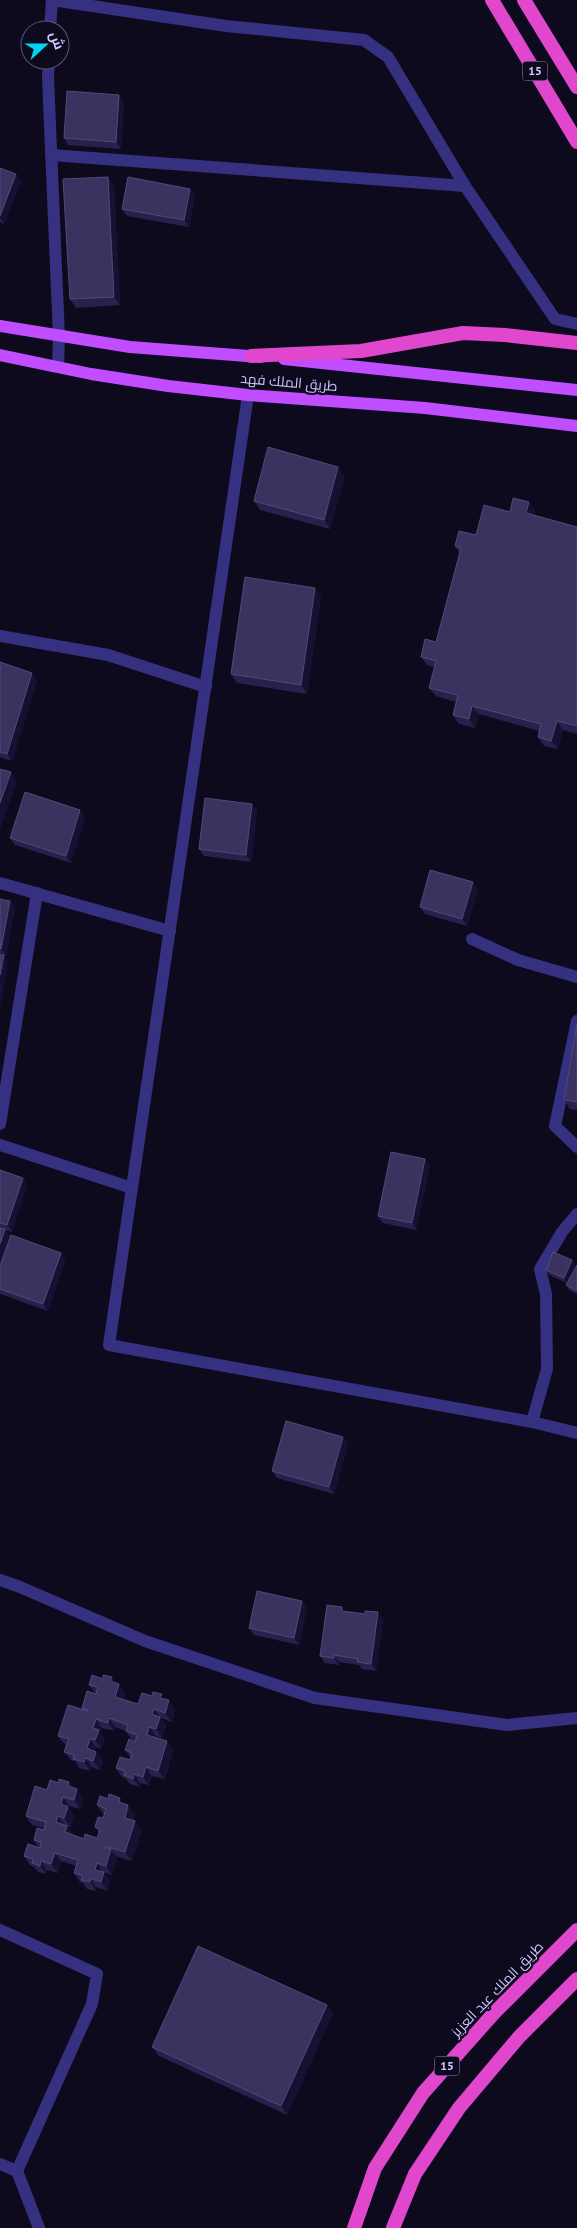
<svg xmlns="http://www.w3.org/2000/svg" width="577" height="2228" viewBox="0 0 577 2228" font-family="'PT Sans',Cairo,sans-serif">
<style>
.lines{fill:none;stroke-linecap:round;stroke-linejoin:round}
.minor{stroke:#353180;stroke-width:12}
.tertiary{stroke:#353180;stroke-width:12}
.primary{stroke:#c04dff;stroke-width:12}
.trunk{stroke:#e047cc;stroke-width:14}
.wall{fill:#2a204d}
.shaded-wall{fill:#181032}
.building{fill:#3c3260;stroke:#534979}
.labels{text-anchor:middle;stroke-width:4.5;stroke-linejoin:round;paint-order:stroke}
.shield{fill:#0e0a1d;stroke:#948ebb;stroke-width:1}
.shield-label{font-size:12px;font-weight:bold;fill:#cec6ff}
.street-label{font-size:14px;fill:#cec6ff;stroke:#0e0a1d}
</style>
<rect width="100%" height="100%" fill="#0e0a1d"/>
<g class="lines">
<g class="minor">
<polyline points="52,0 226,26 364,40 388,57 465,186 555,319 577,324"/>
<polyline points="50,30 52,0"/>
<polyline points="49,60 48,78 59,337 58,366"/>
<polyline points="51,155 465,186"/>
<polyline points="248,395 109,1345 532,1422 577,1433"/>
<polyline points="0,636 108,655 206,687"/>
<polyline points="0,883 170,931"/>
<polyline points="577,1021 555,1126 577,1147"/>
<polyline points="0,1124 37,893"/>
<polyline points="0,1145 132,1188"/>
<polyline points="532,1422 547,1369 546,1294 540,1269 562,1232 577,1214"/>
<polyline points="0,1580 20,1587 145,1641 315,1698 507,1725 577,1718"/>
<polyline points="0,1930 97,1974 92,2004 17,2171"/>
<polyline points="0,2164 17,2171 39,2228"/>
</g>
<polyline class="tertiary" points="472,939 518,960 577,977"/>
<g class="primary">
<polyline points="0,326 130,347 261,357"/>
<polyline points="0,355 91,374 168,386 248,395 425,408 577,426"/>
<polyline points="284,359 577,390"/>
</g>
<g class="trunk">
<polyline points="492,0 577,142"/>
<polyline points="524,0 577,87"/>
<polyline points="251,356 361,351 463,333 505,335 577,343"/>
<polyline points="354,2228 375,2168 423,2093 494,2013 577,1930"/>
<polyline points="393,2228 415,2174 459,2108 519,2037 577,1979"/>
</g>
</g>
<g class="wall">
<polygon points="119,95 124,102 121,149 68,145 64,138"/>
<polygon points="0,168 21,181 4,224 0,222"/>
<polygon points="108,177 114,186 120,305 76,308 70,299"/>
<polygon points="190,189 195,196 189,227 127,216 122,209"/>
<polygon points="345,476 330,529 260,510 254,501"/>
<polygon points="529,502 535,511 534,515 577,527 577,734 563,730 558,749 544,746 538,737 539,731 479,714 475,728 459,724 453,715 456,702 436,696 429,688 435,668 427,665 421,657 436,642 460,553 455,546 476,535 510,512"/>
<polygon points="315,588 321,597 307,694 237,683 231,674"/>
<polygon points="0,662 37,680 12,761 0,757"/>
<polygon points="252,804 257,811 251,862 204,856 199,849"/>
<polygon points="85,817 71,863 15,845 10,838"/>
<polygon points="473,882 478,889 467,926 425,914 420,907"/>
<polygon points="0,899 10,901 15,908 6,956 0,954"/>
<polygon points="577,1024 577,1110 570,1109 564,1100"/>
<polygon points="425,1159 430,1165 416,1230 383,1223 378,1216"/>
<polygon points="0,1170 27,1185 12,1232 5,1230 10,1236 0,1264"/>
<polygon points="61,1253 65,1260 48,1311 0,1294 0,1266"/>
<polygon points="572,1260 575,1264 567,1283 549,1275 546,1270"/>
<polygon points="577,1265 577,1294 569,1290 566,1285"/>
<polygon points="348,1444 334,1494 277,1478 272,1471"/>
<polygon points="302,1601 307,1608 299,1645 254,1635 249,1628"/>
<polygon points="345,1611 383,1619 376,1671 362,1669 359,1665 339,1662 339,1665 325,1663 320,1656"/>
<polygon points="116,1683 125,1692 123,1700 138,1704 165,1699 175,1709 172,1722 161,1718 166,1726 162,1738 156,1736 155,1738 173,1750 165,1779 152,1776 149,1785 140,1783 140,1787 130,1784 125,1778 122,1777 116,1768 130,1760 131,1758 125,1750 135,1741 132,1740 126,1731 115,1727 114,1731 102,1728 100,1733 105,1739 101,1749 96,1747 95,1751 103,1760 100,1770 92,1767 90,1771 79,1768 76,1762 71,1760 64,1752 66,1745 64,1744 58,1736 84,1710 82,1708 95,1693 89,1685"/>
<polygon points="74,1788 83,1798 80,1809 69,1806 69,1808 74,1816 71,1827 64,1825 67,1826 73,1835 84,1839 97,1838 99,1833 95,1827 103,1818 104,1815 103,1814 97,1805 124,1804 135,1814 133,1821 142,1830 132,1861 115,1856 117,1858 112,1875 104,1872 110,1881 108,1891 96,1887 96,1891 87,1889 83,1883 80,1882 74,1873 76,1866 61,1861 58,1873 47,1870 46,1874 38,1872 34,1867 30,1865 24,1856 38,1847 34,1840 44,1830 44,1828 32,1825 26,1816 47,1790"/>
<polygon points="327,2005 333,2013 287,2115 159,2056 152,2047"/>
</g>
<g class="shaded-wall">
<polygon points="119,95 124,102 121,149 116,142"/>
<polygon points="16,174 21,181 4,224 0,217 0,216"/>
<polygon points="108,177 114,186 120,305 114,297"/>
<polygon points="190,189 195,196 189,227 184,220"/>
<polygon points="338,467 345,476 330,529 324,520"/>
<polygon points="529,502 535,511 532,522 526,513"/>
<polygon points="315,588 321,597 307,694 301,685"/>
<polygon points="32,673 37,680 12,761 7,754"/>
<polygon points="472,706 479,714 475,728 469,719"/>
<polygon points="557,721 563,730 558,749 551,741"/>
<polygon points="11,772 17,781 0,830 0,803"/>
<polygon points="252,804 257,811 251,862 246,855"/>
<polygon points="80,810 85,817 71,863 66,856"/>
<polygon points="473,882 478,889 467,926 462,919"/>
<polygon points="10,901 15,908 6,956 1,949"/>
<polygon points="4,955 8,962 0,1009 0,975"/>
<polygon points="425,1159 430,1165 416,1230 412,1223"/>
<polygon points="23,1178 27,1185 12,1232 7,1225"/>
<polygon points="5,1229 10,1236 0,1264 0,1244"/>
<polygon points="61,1253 65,1260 48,1311 43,1304"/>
<polygon points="572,1260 575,1264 567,1283 564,1278"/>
<polygon points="343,1437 348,1444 334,1494 329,1487"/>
<polygon points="302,1601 307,1608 299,1645 294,1638"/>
<polygon points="378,1612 383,1619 376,1671 371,1664"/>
<polygon points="334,1655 339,1662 339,1665 334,1658"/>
<polygon points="112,1677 118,1686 110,1681"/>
<polygon points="119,1684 125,1692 121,1706 115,1697"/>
<polygon points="169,1700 175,1709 172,1722 165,1713"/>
<polygon points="154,1709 166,1726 162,1738 156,1729 152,1714"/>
<polygon points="109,1718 115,1727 114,1731 108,1723"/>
<polygon points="96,1719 102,1728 100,1733 105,1739 101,1749 95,1740 93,1728"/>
<polygon points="149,1727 156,1736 153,1744 147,1735"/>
<polygon points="90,1739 96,1747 93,1757 87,1748"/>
<polygon points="167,1741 173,1750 165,1779 158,1771"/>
<polygon points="96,1752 103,1760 100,1770 93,1761"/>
<polygon points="85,1758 92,1767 90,1771 84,1762"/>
<polygon points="146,1767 152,1776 149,1785 143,1777"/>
<polygon points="134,1774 140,1783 140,1787 133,1779"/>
<polygon points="69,1782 76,1791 68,1786"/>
<polygon points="77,1789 83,1798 80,1809 74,1800"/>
<polygon points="63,1797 69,1806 69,1808 74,1816 71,1827 64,1818 61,1804"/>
<polygon points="128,1805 135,1814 131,1827 125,1818"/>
<polygon points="58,1816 64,1824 56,1822"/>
<polygon points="135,1821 142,1830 132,1861 125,1852"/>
<polygon points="67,1826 73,1834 71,1841 65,1832"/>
<polygon points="105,1846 110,1852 111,1849 117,1858 112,1875 106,1866"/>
<polygon points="55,1853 61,1861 58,1873 51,1864"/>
<polygon points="41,1861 47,1870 46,1874 40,1866"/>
<polygon points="97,1863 103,1872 95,1870"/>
<polygon points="104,1872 110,1881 108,1891 101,1882"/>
<polygon points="90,1878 96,1887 96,1891 90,1882"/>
<polygon points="327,2005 333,2013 287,2115 281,2106"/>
</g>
<g class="building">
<polygon points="67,91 119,95 116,142 64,138"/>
<polygon points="0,168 16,174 0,216"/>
<polygon points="108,177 114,297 70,299 63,179"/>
<polygon points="128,177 190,189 184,220 122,209"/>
<polygon points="268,447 338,467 324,520 254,501"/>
<polygon points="513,498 529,502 526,513 577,527 577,726 557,721 551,741 538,737 541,724 472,706 469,719 453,715 458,695 429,688 436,661 421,657 425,639 436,642 461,548 455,546 459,531 476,535 484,505 510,512"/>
<polygon points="245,577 315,588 301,685 231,674"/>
<polygon points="0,662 32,673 7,754 0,752"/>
<polygon points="0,769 11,772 0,803"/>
<polygon points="25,792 80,810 66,856 10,838"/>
<polygon points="205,798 252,804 246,855 199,849"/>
<polygon points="430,870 473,882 462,919 420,907"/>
<polygon points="0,899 10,901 1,949 0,948"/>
<polygon points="0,955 4,955 0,975"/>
<polygon points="577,1024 577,1102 564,1100"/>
<polygon points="391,1152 425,1159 412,1223 378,1216"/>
<polygon points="0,1170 23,1178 7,1225 0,1223"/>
<polygon points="0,1228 5,1229 0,1244"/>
<polygon points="11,1235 61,1253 43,1304 0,1289 0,1266"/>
<polygon points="553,1252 572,1260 564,1278 546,1270"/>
<polygon points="577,1265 577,1291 566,1285"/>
<polygon points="286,1421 343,1437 329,1487 272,1471"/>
<polygon points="257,1591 302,1601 294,1638 249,1628"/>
<polygon points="327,1605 342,1607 342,1611 365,1614 365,1611 378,1612 371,1664 357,1662 358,1659 334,1655 334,1658 320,1656"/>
<polygon points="92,1675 103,1679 103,1675 112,1677 110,1681 119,1684 115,1697 138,1704 142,1693 152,1696 153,1692 162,1694 160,1698 169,1700 165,1713 154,1709 152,1714 160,1717 156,1729 149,1727 147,1735 167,1741 158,1771 146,1767 143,1777 134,1774 133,1779 124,1775 125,1771 116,1768 120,1757 130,1760 132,1753 125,1750 129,1739 135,1742 137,1735 126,1731 128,1725 109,1718 108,1723 96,1719 93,1728 99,1730 95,1740 90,1739 87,1748 96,1752 93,1761 85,1758 84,1762 73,1759 74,1755 64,1752 69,1739 58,1736 68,1705 88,1711 88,1710 82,1708 87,1691 96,1694 98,1687 89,1685"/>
<polygon points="59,1779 69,1782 68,1786 77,1789 74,1800 63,1797 61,1804 68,1807 64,1818 58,1816 56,1822 67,1826 65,1832 84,1839 85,1834 97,1838 100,1829 95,1827 98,1817 103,1818 106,1809 97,1805 100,1796 108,1799 109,1794 120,1798 119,1802 128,1805 125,1818 135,1821 125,1852 105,1846 105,1847 111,1849 106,1866 97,1863 95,1870 104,1872 101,1882 90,1878 90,1882 81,1880 83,1876 74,1873 78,1860 55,1853 51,1864 41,1861 40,1866 32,1863 33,1859 24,1856 28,1844 40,1848 41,1842 34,1840 37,1828 44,1830 46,1822 26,1816 35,1786 47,1790 50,1780 59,1783"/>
<polygon points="198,1946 327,2005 281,2106 152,2047"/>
</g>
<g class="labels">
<g class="shield">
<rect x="522.5" y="61.5" width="25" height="19" rx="4"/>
<rect x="434.5" y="2056.5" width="25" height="19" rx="4"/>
</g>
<g class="shield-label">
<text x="535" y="75">15</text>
<text x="447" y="2070">15</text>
</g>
<g class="street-label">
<text transform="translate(289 382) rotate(5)" y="5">طريق الملك فهد</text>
<text transform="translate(497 1989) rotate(-46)" y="5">طريق الملك عبد العزيز</text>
</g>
</g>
<g transform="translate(45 45) rotate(69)"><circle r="24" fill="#0e0a1d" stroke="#5b5577"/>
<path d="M0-4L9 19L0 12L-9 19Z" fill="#00d4f1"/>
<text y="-8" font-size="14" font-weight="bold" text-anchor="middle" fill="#cec6ff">ش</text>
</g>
</svg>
